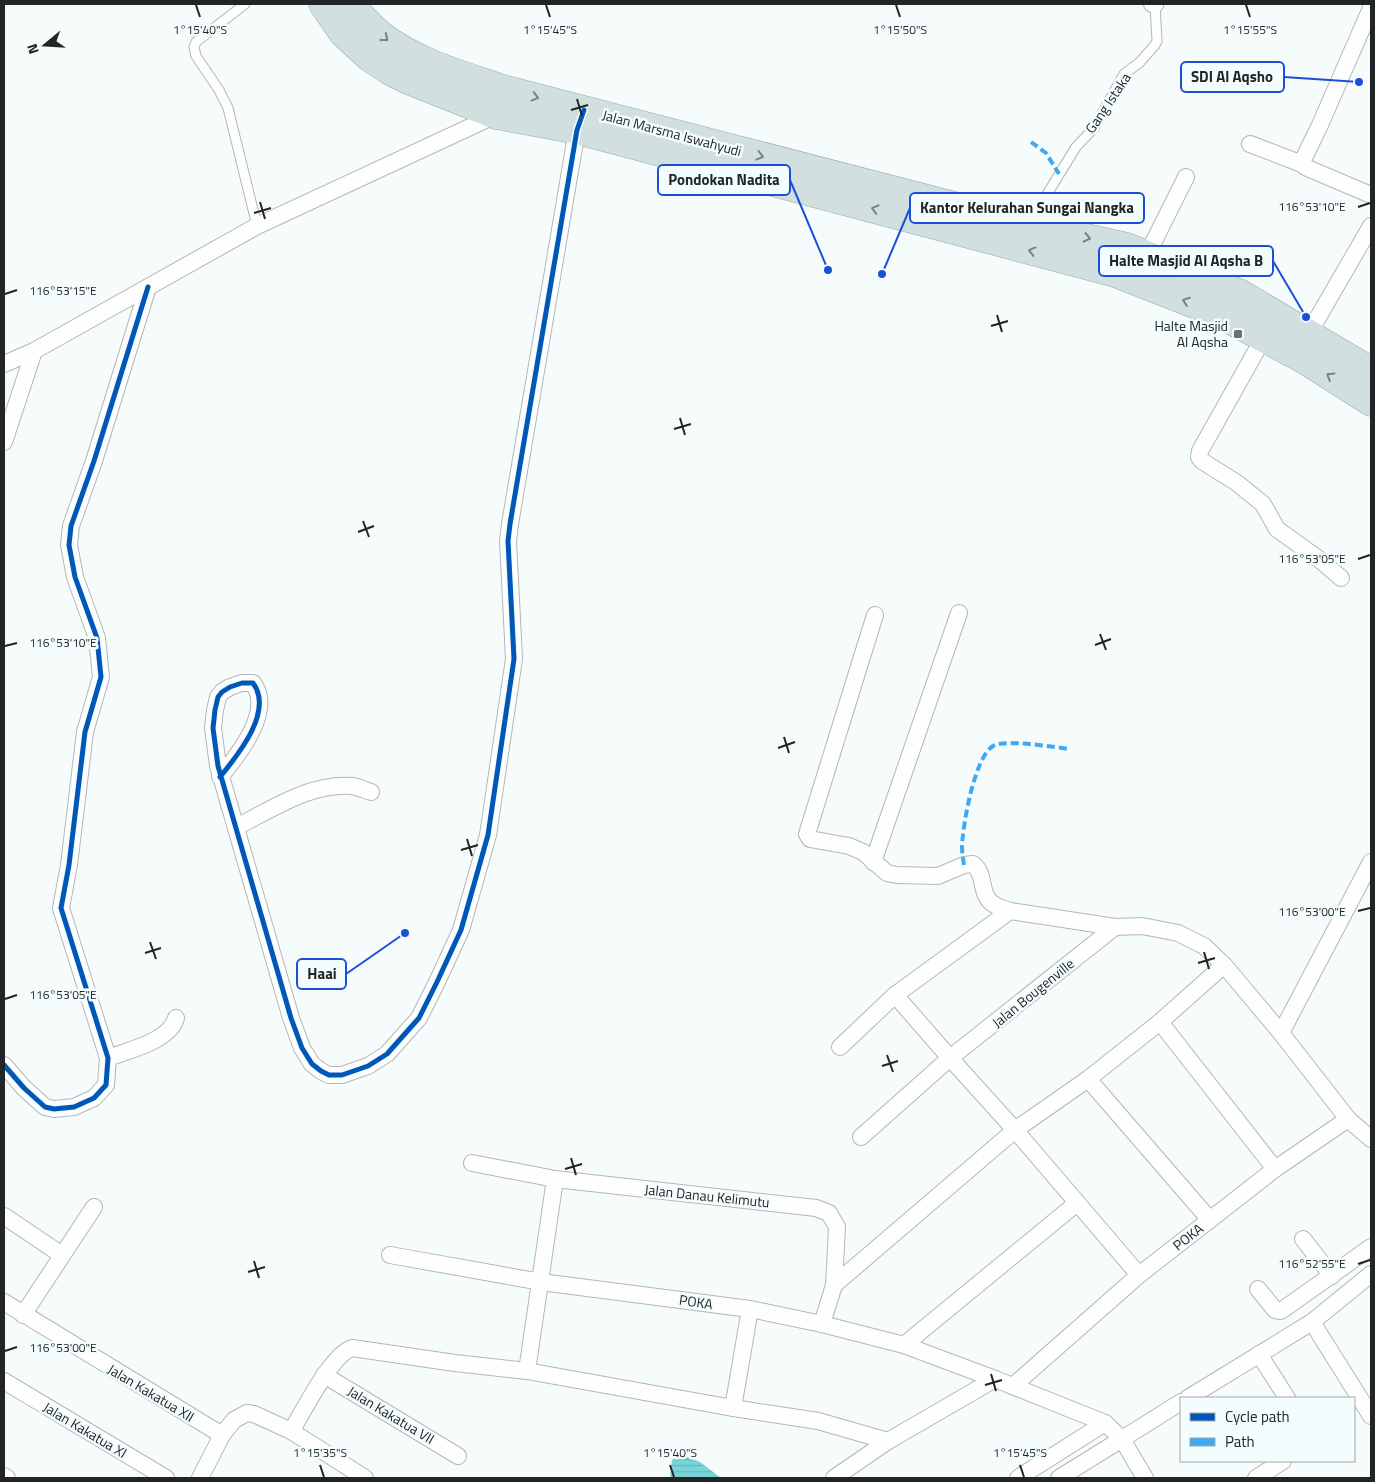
<svg xmlns="http://www.w3.org/2000/svg" width="1375" height="1482" viewBox="0 0 1375 1482" font-family="'Titillium Web',sans-serif">
<style>
.water{fill:url(#water-rules)}
.lines{fill:none;stroke-linecap:round;stroke-linejoin:round}
.service-casing{stroke:#b3b7b7;stroke-width:11}
.minor-casing{stroke:#b3b7b7;stroke-width:18}
.trunk-casing{stroke:#95aaaa;stroke-width:29}
.service{stroke:#fefefe;stroke-width:9}
.minor{stroke:#fefefe;stroke-width:16}
.trunk{stroke:#d1dfdf;stroke-width:28}
.quiet{stroke:#3fa9f5;stroke-width:4;stroke-dasharray:8 4;stroke-linecap:butt}
.cycleway-casing{stroke:#f4fdfd;stroke-width:8}
.cycleway{stroke:#0057b8;stroke-width:5}
.oneway{stroke:#7a8282}
.ticks{fill:none;stroke:#222525;stroke-width:2}
.poi-dot{fill:#6c7070;stroke:#f4fdfd;stroke-width:2}
.labels{text-anchor:middle;stroke-width:5;stroke-linejoin:round;paint-order:stroke}
.street-label{font-size:14px;fill:#222525;stroke:#f4fdfd}
.poi-label{font-size:14px;fill:#222525;stroke:#f4fdfd;text-anchor:end}
.ticks-label{font-size:12px;text-anchor:middle;fill:#222525;stroke:#f4fdfd;stroke-width:5;stroke-linejoin:round;paint-order:stroke}
.leader{fill:none;stroke:#1d4ed8;stroke-width:2}
.callout-dot{fill:#1d4ed8;stroke:#f4fdfd;stroke-width:2}
.callout{fill:#f4fdfd;stroke:#1d4ed8;stroke-width:2}
.callout-label{font-size:15px;text-anchor:middle;font-weight:bold;fill:#222525}
</style>
<defs>
<pattern id="water-rules" width="6" height="5" patternUnits="userSpaceOnUse" patternTransform="scale(1.25)"><rect width="6" height="5" fill="#77d5d7"/><path d="M0 2.5h6" fill="none" stroke="#67b7b8"/></pattern>
</defs>
<rect width="100%" height="100%" fill="#f6fbfb"/>
<polygon class="water" points="683,1455 700,1462 721,1478 670,1478 672,1460"/>
<g class="lines">
<g class="service-casing">
<g id="service">
<polyline points="245,4 196,42 194,47 196,56 219,90 228,108 257,226"/>
<polyline points="1030,222 1076,147 1094,128 1124,74 1139,63 1155,45 1157,41 1155,4"/>
</g>
</g>
<g class="minor-casing">
<g id="minor">
<polyline points="1152,4 1155,5"/>
<polyline points="1371,8 1320,125 1302,162 1305,167 1371,195"/>
<polyline points="1250,144 1302,164"/>
<polyline points="1147,255 1186,177"/>
<polyline points="1309,333 1371,226"/>
<polyline points="1264,337 1200,451 1199,457 1202,461 1237,483 1263,504 1277,529 1320,560 1341,578"/>
<polyline points="4,364 34,351 257,226 496,115 497,112"/>
<polyline points="4,442 34,351"/>
<path d="M875,615L807,834L810,839L849,846L863,852L887,873L897,875L938,876L964,865L973,864C987,874 978,896 995,905C999,908 1005,909 1010,911L1115,927L1142,926L1178,933L1204,946L1224,965L1281,1033L1348,1119L1371,1139"/>
<path d="M220,777C238,755 274,711 253,683H242L230,687L222,692L218,697L215,710L213,728L218,766L291,1018L302,1048L312,1064L321,1071L329,1075H342L368,1066L387,1054L419,1018L437,982L461,930L488,835L514,659L508,541L510,524L577,130L580,122"/>
<path d="M236,827C271,810 311,782 352,786C358,787 365,790 371,792"/>
<polyline points="873,862 959,613"/>
<polyline points="1010,911 895,995 950,1058 1015,1130 1139,1275"/>
<polyline points="1160,1022 1275,1169"/>
<polyline points="1281,1033 1371,862"/>
<polyline points="840,1047 895,995"/>
<path d="M108,1058C129,1050 170,1041 176,1018"/>
<polyline points="4,1065 24,1088 45,1107 54,1109 74,1107 94,1098 106,1085 108,1058 61,908 69,865 85,732 101,677 97,638 75,577 69,545 71,526 94,461 148,287"/>
<polyline points="1088,1079 1210,1220"/>
<polyline points="861,1137 950,1058 1115,927"/>
<polyline points="472,1163 555,1179 816,1208 829,1213 837,1227 834,1285 822,1324"/>
<polyline points="4,1216 62,1255"/>
<polyline points="1303,1239 1332,1276"/>
<polyline points="390,1255 541,1282 750,1309 822,1324 904,1345 995,1379 1105,1423 1122,1439 1181,1402"/>
<polyline points="834,1285 1015,1130 1088,1079 1160,1022 1224,965"/>
<polyline points="1258,1289 1275,1310 1281,1311 1371,1247"/>
<polyline points="4,1302 222,1435"/>
<polyline points="23,1315 94,1207"/>
<polyline points="1312,1322 1371,1416"/>
<polyline points="904,1345 1077,1203"/>
<polyline points="1259,1354 1287,1398"/>
<polyline points="527,1371 555,1179"/>
<polyline points="324,1375 458,1456"/>
<polyline points="4,1381 166,1478"/>
<polyline points="1013,1386 1139,1275 1275,1169 1348,1119"/>
<polyline points="1188,1398 1312,1322 1371,1274"/>
<polyline points="733,1408 750,1309"/>
<path d="M291,1431C304,1411 331,1355 352,1348L455,1363L527,1371L733,1408L818,1421L888,1441"/>
<polyline points="4,1476 7,1478"/>
<polyline points="200,1478 222,1435 234,1420 247,1413 254,1414 291,1431 365,1478"/>
<polyline points="834,1478 888,1441 995,1379"/>
<polyline points="1018,1478 1105,1423"/>
<polyline points="1059,1478 1122,1439 1145,1478"/>
<polyline points="1256,1478 1283,1461"/>
</g>
</g>
<g class="trunk-casing">
<g id="trunk">
<polyline points="323,4 343,33 369,57 390,71 408,80 496,115 577,130 1115,273 1217,313 1305,360 1371,402"/>
<path d="M350,4C361,16 373,30 386,39C421,64 463,75 503,89L1028,225L1127,247L1241,294L1371,371"/>
</g>
</g>
<use href="#service" class="service"/>
<use href="#minor" class="minor"/>
<use href="#trunk" class="trunk"/>
<g class="quiet">
<polyline points="1031,142 1046,153 1059,174"/>
<path d="M964,865C963,859 962,853 962,846C963,825 974,758 993,746C1005,739 1054,747 1069,749"/>
</g>
<g class="cycleway-casing">
<g id="cycleway">
<path d="M220,777C238,755 274,711 253,683H242L230,687L222,692L218,697L215,710L213,728L218,766L291,1018L302,1048L312,1064L321,1071L329,1075H342L368,1066L387,1054L419,1018L437,982L461,930L488,835L514,659L508,541L510,524L577,130L584,110"/>
<polyline points="4,1065 24,1088 45,1107 54,1109 74,1107 94,1098 106,1085 108,1058 61,908 69,865 85,732 101,677 97,638 75,577 69,545 71,526 94,461 148,287"/>
</g>
</g>
<use href="#cycleway" class="cycleway"/>
</g>
<defs><path id="oneway-chevron" d="M-2-3.5L2.5 0L-2 3.5" fill="none" stroke-width="1.6" stroke-linecap="round" stroke-linejoin="round" transform="scale(1.25)"/></defs>
<g class="oneway">
<use href="#oneway-chevron" transform="translate(385 38) rotate(38)"/>
<use href="#oneway-chevron" transform="translate(535 97) rotate(15)"/>
<use href="#oneway-chevron" transform="translate(760 156) rotate(15)"/>
<use href="#oneway-chevron" transform="translate(875 209) rotate(-165)"/>
<use href="#oneway-chevron" transform="translate(1087 238) rotate(13)"/>
<use href="#oneway-chevron" transform="translate(1032 251) rotate(-165)"/>
<use href="#oneway-chevron" transform="translate(1186 301) rotate(-159)"/>
<use href="#oneway-chevron" transform="translate(1330 376) rotate(-148)"/>
</g>
<path class="ticks" d="M196,5L200,17M546,5L550,17M896,5L900,17M1246,5L1250,17M577,99L582,116M571,110L588,105M260,202L265,219M1358,207L1370,203M254,213L271,208M5,294L17,290M997,315L1002,332M991,326L1008,321M680,418L685,435M674,429L691,424M363,521L369,537M358,532L374,526M1358,559L1370,555M1100,634L1106,650M1095,645L1111,639M5,646L17,643M784,737L789,753M778,748L795,742M467,839L472,856M461,850L478,845M1358,911L1370,908M150,942L156,959M1204,952L1209,969M145,953L161,948M1198,963L1215,958M5,999L17,995M887,1055L893,1072M882,1066L898,1061M571,1158L576,1175M565,1169L582,1164M254,1261L259,1278M1358,1264L1370,1260M248,1272L265,1267M5,1351L17,1347M991,1374L996,1391M985,1385L1002,1380M320,1465L324,1477M670,1465L674,1477M1020,1465L1024,1477"/>
<rect class="poi-dot" x="1233" y="329" width="10" height="10" rx="2.5"/>
<g class="labels">
<g class="street-label">
<text transform="translate(1108 103) rotate(-56)" y="5">Gang Istaka</text>
<text transform="translate(672 133) rotate(15)" y="5">Jalan Marsma Iswahyudi</text>
<text transform="translate(1033 993) rotate(-39)" y="5">Jalan Bougenville</text>
<text transform="translate(707 1196) rotate(6)" y="5">Jalan Danau Kelimutu</text>
<text transform="translate(1188 1237) rotate(-38)" y="5">POKA</text>
<text transform="translate(696 1302) rotate(8)" y="5">POKA</text>
<text transform="translate(151 1393) rotate(31)" y="5">Jalan Kakatua XII</text>
<text transform="translate(391 1415) rotate(31)" y="5">Jalan Kakatua VII</text>
<text transform="translate(85 1430) rotate(31)" y="5">Jalan Kakatua XI</text>
</g>
<g class="poi-label">
<text x="1228" y="331">Halte Masjid<tspan x="1228" dy="16">Al Aqsha</tspan></text>
</g>
</g>
<g class="ticks-label">
<text x="200" y="34">1°15'40"S</text>
<text x="550" y="34">1°15'45"S</text>
<text x="900" y="34">1°15'50"S</text>
<text x="1250" y="34">1°15'55"S</text>
<text x="1312" y="211">116°53'10"E</text>
<text x="63" y="295">116°53'15"E</text>
<text x="1312" y="563">116°53'05"E</text>
<text x="63" y="647">116°53'10"E</text>
<text x="1312" y="916">116°53'00"E</text>
<text x="63" y="999">116°53'05"E</text>
<text x="1312" y="1268">116°52'55"E</text>
<text x="63" y="1352">116°53'00"E</text>
<text x="320" y="1457">1°15'35"S</text>
<text x="670" y="1457">1°15'40"S</text>
<text x="1020" y="1457">1°15'45"S</text>
</g>
<path class="leader" d="M1359 82L1284 77M828 270L790 180M882 274L910 208M1306 317L1273 261M405 933L346 974"/>
<g class="callout-dot">
<circle cx="1359" cy="82" r="5"/>
<circle cx="828" cy="270" r="5"/>
<circle cx="882" cy="274" r="5"/>
<circle cx="1306" cy="317" r="5"/>
<circle cx="405" cy="933" r="5"/>
</g>
<g class="callout">
<rect x="1181" y="62" width="103" height="30" rx="5"/>
<rect x="658" y="165" width="132" height="30" rx="5"/>
<rect x="910" y="193" width="234" height="30" rx="5"/>
<rect x="1099" y="246" width="174" height="30" rx="5"/>
<rect x="297" y="959" width="49" height="30" rx="5"/>
</g>
<g class="callout-label">
<text x="1232" y="82">SDI Al Aqsho</text>
<text x="724" y="185">Pondokan Nadita</text>
<text x="1027" y="213">Kantor Kelurahan Sungai Nangka</text>
<text x="1186" y="266">Halte Masjid Al Aqsha B</text>
<text x="322" y="979">Haai</text>
</g>
<rect width="1375" height="1482" fill="none" stroke="#222525" stroke-width="10"/>
<rect x="1180" y="1397" width="175" height="65" fill="#f4fdfd" stroke="#a0a7a7"/>
<rect x="1190" y="1413" width="25" height="8" fill="#0057b8" stroke="#a0a7a7"/>
<text x="1225" y="1422" font-size="15" fill="#222525">Cycle path</text>
<rect x="1190" y="1438" width="25" height="8" fill="#3fa9f5" stroke="#a0a7a7"/>
<text x="1225" y="1447" font-size="15" fill="#222525">Path</text>
<g transform="translate(45 45) rotate(252)" stroke="#f4fdfd" stroke-width="4" paint-order="stroke">
<path d="M0-4L9 19L0 12L-9 19Z" fill="#222525"/>
<text y="-8" font-size="14" font-weight="bold" text-anchor="middle" fill="#222525">N</text>
</g>
</svg>
